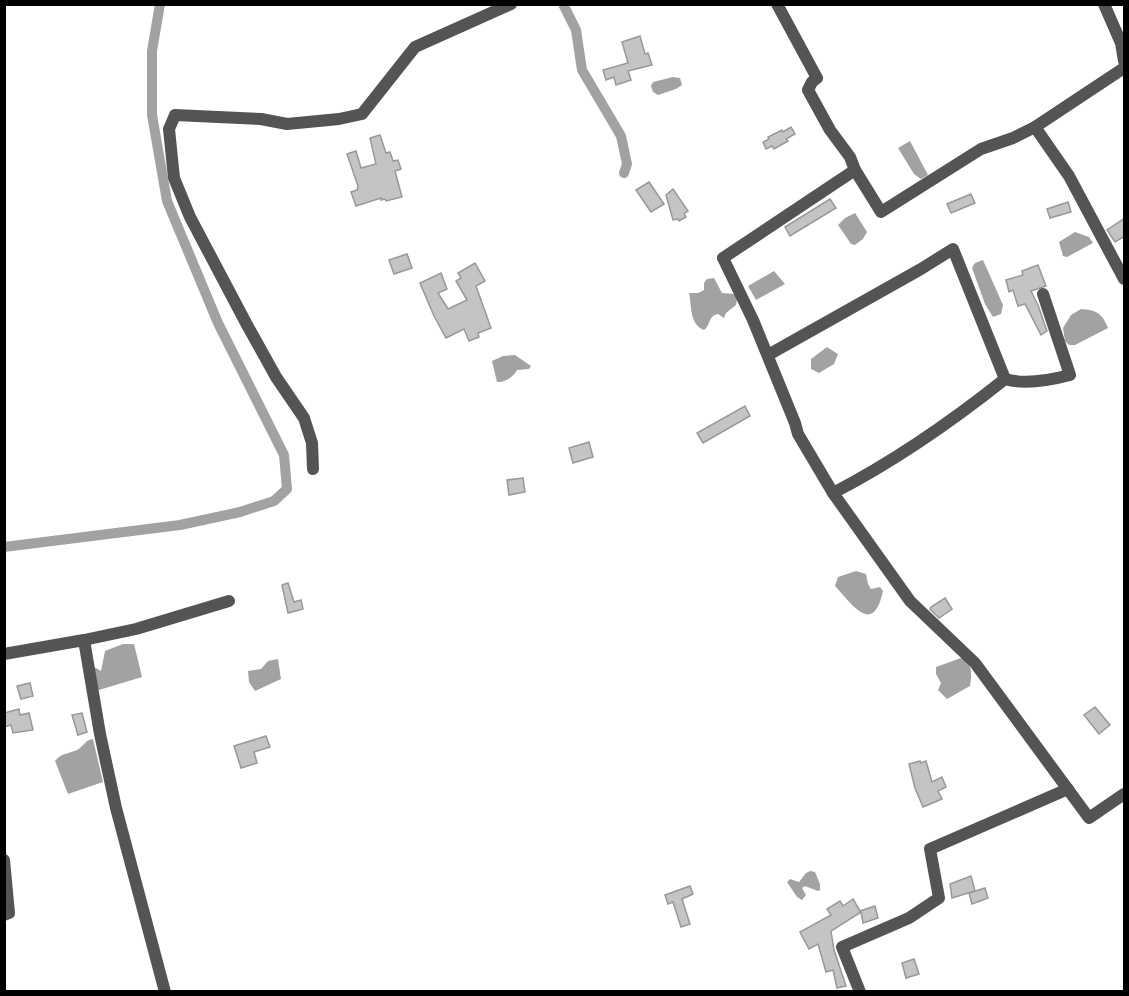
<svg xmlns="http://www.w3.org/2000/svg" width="1129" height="996" viewBox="0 0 1129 996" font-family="'Fira Sans',sans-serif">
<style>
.water{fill:#a2a2a2}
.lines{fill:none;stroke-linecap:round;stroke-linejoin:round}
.canal{stroke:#a2a2a2;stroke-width:10}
.building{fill:#c4c4c4;stroke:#989898;stroke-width:1.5}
.minor{stroke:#545454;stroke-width:12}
</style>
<rect width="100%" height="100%" fill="#fff"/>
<g class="water">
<polygon points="673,77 680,78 682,85 676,89 658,95 653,92 651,86 653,82"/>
<polygon points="910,141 928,175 921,179 914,174 898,148"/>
<polygon points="855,213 867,232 863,239 855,245 851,244 838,225 845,218"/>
<polygon points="1075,232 1089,237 1093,243 1067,257 1063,256 1059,242"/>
<polygon points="983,260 1003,305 1001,314 993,317 985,304 972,268 975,263"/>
<polygon points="774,271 785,284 756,300 748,286"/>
<path d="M714,278L722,293L735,294L737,299L736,305L726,313L724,318L718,314C708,316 711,325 704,330C689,324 692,306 689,293H698L704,290V283L707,279Z"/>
<path d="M1081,309C1096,310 1102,313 1108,328L1075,345H1069L1065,341L1063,328L1071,315Z"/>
<polygon points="827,347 838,354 834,364 819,373 811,369 811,359"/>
<path d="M515,355L531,366L529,369L517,370C514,376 505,383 497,382L492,361L503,356Z"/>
<path d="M856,571L866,574L868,584L871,589L880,587L883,591C873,637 852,604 835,586L838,577Z"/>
<polygon points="123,644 134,644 142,677 99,690 96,687 91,665 101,671 105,651"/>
<path d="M961,658C973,663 972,675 970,686L947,699L938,690L941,683L936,674V667Z"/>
<polygon points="278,659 281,679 255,691 249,682 248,671 261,669 268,661"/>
<path d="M93,739L103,782L68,794L55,761C61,753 68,754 77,750C84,746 85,740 93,739Z"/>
<polygon points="810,871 815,872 820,884 820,890 818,891 805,886 802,888 806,895 802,900 797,897 787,882 790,879 799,882 806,873"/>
</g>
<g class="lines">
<g class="canal">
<polyline points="563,4 576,30 582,70 621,136 627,164 624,173"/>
<polyline points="4,547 180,525 240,512 274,501 287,489 284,455 218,323 167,201 152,115 152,51 160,4"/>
</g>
</g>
<g class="building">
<polygon points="640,36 645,54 648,53 652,65 628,71 631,80 616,85 614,77 606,80 603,70 628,63 622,42"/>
<polygon points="791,127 795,134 786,139 788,141 774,149 772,146 766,149 763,142 769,139 768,137 782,130 783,132"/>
<polygon points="380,135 386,153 390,152 393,161 398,160 401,169 395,171 402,197 386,201 385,199 381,200 381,198 356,206 351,192 357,190 358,186 347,154 356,151 361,168 376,164 370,138"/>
<polygon points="649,182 664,204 651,212 636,190"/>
<polygon points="673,189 688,211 684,214 686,217 679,221 678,219 673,220 666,195"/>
<polygon points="971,194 975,203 951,213 947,204"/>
<polygon points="830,199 836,208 790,236 785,227"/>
<polygon points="1068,202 1071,212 1050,218 1047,209"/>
<polygon points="1125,218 1125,236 1115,242 1107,230"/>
<polygon points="407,254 412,268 394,274 389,260"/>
<polygon points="475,263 485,281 476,286 491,328 478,333 479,337 469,341 464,329 446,338 434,316 420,283 441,273 447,289 438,293 448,309 467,300 456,281 461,278 458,273"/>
<polygon points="1038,265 1046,286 1031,291 1038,305 1047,331 1041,335 1025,304 1018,306 1013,290 1009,292 1006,280 1023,275 1022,271"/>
<polygon points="745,406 750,416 703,443 697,433"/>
<polygon points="589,442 593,457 573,463 569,448"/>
<polygon points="523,478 525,492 509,495 507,480"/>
<polygon points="288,583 294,602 301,600 303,609 288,613 282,585"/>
<polygon points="945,598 952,609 939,618 930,609 931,607"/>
<polygon points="30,683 33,696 21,699 17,686"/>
<polygon points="1095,707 1110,725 1099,734 1084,715"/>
<polygon points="19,709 20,715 29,713 33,730 13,733 11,725 4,727 4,713"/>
<polygon points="82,713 87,732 78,735 72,715"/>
<polygon points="266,736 270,747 254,752 257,763 241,768 234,746"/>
<polygon points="920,761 921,763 926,761 932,782 942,777 946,787 938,791 942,799 923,807 915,788 909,764"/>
<polygon points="971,876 975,891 952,898 950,884"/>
<polygon points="690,886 693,894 682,899 690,924 681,927 673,902 668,904 665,895"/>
<polygon points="985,888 988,898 972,904 969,893"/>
<polygon points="853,899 860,911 875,906 878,918 863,923 861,912 831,931 834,950 846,986 837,988 833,970 826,972 818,944 809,949 800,932 831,915 827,909 840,901 843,906"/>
<polygon points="914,959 919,974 906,978 902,963"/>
</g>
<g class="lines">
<g class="minor">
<polyline points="777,4 817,78 812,82 808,90 830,130 850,157 855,170 881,212 981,149 1013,138 1035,127 1069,176 1124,279"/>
<polyline points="1104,4 1121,43 1124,61"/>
<polyline points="1035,127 1124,68"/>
<path d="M1043,294L1070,375C1051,380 1025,385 1005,379C951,422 895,461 833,493L910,601L975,663L1089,818L1124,794"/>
<polyline points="768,355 921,269 953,249 1005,379"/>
<polyline points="313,469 312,443 304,418 276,377 246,323 190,217 174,178 169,129 175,115 261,119 287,124 339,119 362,114 415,47 511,4"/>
<polyline points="833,493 798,434 795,423 753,320 723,258 855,170"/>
<polyline points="84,640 136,629 229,601"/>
<polyline points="4,654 84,640 100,734 116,808 165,992"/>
<polyline points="4,860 9,913 4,915"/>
<polyline points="860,992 842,947 909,918 939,898 930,849 1068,789"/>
</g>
</g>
<rect width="1129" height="996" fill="none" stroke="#000000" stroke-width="12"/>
</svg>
